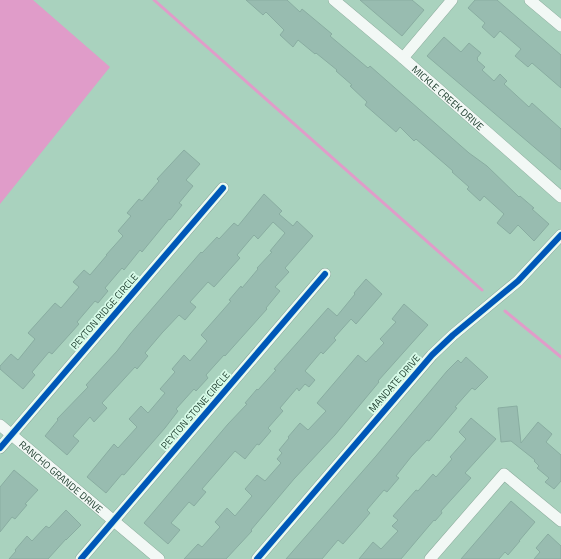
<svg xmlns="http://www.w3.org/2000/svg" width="561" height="559" viewBox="0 0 561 559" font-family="'Titillium Web',sans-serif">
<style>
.water{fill:#e09cc9}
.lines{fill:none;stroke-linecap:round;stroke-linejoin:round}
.stream{stroke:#e09cc9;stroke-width:3}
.building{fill:#98bcb0;stroke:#89ada1}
.minor-casing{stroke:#8bac9c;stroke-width:12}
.minor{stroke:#f2f8f5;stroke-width:11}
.cycleway-casing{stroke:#d7fbe8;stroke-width:8}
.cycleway{stroke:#0057b8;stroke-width:6}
.labels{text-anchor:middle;stroke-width:3.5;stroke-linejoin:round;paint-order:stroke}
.street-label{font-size:10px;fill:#224132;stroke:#d7fbe8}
</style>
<rect width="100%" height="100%" fill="#a9d2be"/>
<polygon class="water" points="0,0 33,0 110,67 0,204"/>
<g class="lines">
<g class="stream">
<polyline points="154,0 482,290"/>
<polyline points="505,311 561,357"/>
</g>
</g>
<g class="building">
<polygon points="246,0 287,0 300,12 302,9 332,34 330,36 368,68 370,66 469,153 487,166 519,197 520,196 534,208 532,209 549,224 534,241 518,225 510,234 497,223 504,214 484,196 480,201 467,189 469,187 452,172 453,171 416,139 414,141 400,127 396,132 365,105 367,102 350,86 352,85 336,71 337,70 316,53 315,54 298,40 293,47 280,35 284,30 266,12 263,15"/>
<polygon points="360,0 412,0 424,10 402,36"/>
<polygon points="475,0 497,0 561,55 561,88 532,63 528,67 515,56 521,49 500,31 494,38 482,27 485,23 468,8"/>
<polygon points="444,37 461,52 469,43 481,53 477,58 478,59 477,60 485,67 482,70 494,81 500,74 507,81 504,84 529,107 532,103 561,129 561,170 427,56"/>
<polygon points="184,150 200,164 186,180 193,186 179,203 182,205 170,220 169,219 142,252 140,250 124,270 122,268 105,288 108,291 98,303 95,301 77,322 79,324 52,354 49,352 32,372 35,375 23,389 0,369 0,366 11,354 18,360 35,339 28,333 55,303 61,308 79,287 73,282 84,270 90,275 107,255 106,255 123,236 118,231 131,216 127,213 139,199 142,201 159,181 157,179"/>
<polygon points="264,194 282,211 279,214 293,226 297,221 313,236 285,268 289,272 275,287 280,291 266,308 267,309 225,356 224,355 206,375 208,378 196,391 194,389 176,409 178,411 165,428 124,475 122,474 106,493 87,477 114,444 118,448 137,427 129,419 141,406 148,413 165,393 160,389 175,372 172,369 184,355 190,361 207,341 201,335 231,301 229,300 241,286 242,288 258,269 257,268 272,252 270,251 285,233 273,222 258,239 254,235 237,255 240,258 214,287 208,282 190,302 196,307 185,320 179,315 162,333 145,353 148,356 137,369 135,367 102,403 107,408 94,422 90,417 73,436 79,441 67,455 45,436 58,420 57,419 88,387 86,385 117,351 130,334 201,252 202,253 217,237 219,239 234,223 238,226"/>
<polygon points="366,279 382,294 356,324 351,319 334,338 336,340 323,354 321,352 305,371 315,380 309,387 305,384 299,391 297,388 280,408 283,411 268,428 271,431 259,445 257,444 245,459 235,451 202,489 206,492 194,506 189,502 171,523 180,530 168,544 144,523 228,424 247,404 245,403 257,389 258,390 276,370 274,369 328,308 337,316 355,294 354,293"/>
<polygon points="404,304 428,325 378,381 379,382 335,435 294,479 251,530 252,531 226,559 184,559 198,544 202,547 220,527 215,522 227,508 235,516 252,496 245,489 257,475 265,481 281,463 277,459 282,453 279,450 289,438 288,437 300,423 308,430 326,411 317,403 358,355 366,362 384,343 380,339 396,322 392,319"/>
<polygon points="466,357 488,377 475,390 472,388 455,407 457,408 429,441 427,440 411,457 396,476 399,478 387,492 384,490 367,510 370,513 358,527 343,544 338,540 322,559 286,559 376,456 447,371 458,360 461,363"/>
<polygon points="517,406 521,443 538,422 552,434 546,442 561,455 561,481 554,489 545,482 549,478 537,468 539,466 534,461 535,460 511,441 501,442 498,408"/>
<polygon points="471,418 496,439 465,473 471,478 441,511 442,513 435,521 434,520 401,559 359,559 373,542 381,549 398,531 392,526 398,520 393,516 416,490 418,491 433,474 436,477 452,459 450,457 466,439 459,432"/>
<polygon points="14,470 38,490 25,504 27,505 15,519 12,517 0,532 0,487"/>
<polygon points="511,501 535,522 519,541 520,541 508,555 505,552 499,559 461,559"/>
<polygon points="66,510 81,525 66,540 66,539 48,559 9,559 16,551 15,550 27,536 32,541 46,526 49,528"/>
<polygon points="548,534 561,546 561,559 534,559 540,552 536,548"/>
</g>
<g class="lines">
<g class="minor-casing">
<g id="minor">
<path id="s1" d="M334,0L403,58L561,197"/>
<polyline points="530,0 561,26"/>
<polyline points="403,58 452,0"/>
<path id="s2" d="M0,425L159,559"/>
<polyline points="0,448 223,188"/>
<polyline points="81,559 325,274"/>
<polyline points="257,559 432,355 453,335 518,281 561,235"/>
<polyline points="430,559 504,474 561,521"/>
</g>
</g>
<use href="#minor" class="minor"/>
<g class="cycleway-casing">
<g id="cycleway">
<polyline points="0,448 223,188"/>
<polyline points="81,559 325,274"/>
<polyline points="257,559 432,355 453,335 518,281 561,235"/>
</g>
</g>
<use href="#cycleway" class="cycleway"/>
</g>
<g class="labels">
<g class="street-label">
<text dy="4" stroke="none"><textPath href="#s1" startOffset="150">MICKLE CREEK DRIVE</textPath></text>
<text transform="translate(104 311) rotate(-49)" y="4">PEYTON RIDGE CIRCLE</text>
<text transform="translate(394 383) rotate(-49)" y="4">MANDATE DRIVE</text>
<text transform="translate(195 410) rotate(-49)" y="4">PEYTON STONE CIRCLE</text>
<text dy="4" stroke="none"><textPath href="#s2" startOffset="80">RANCHO GRANDE DRIVE</textPath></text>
</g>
</g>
</svg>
